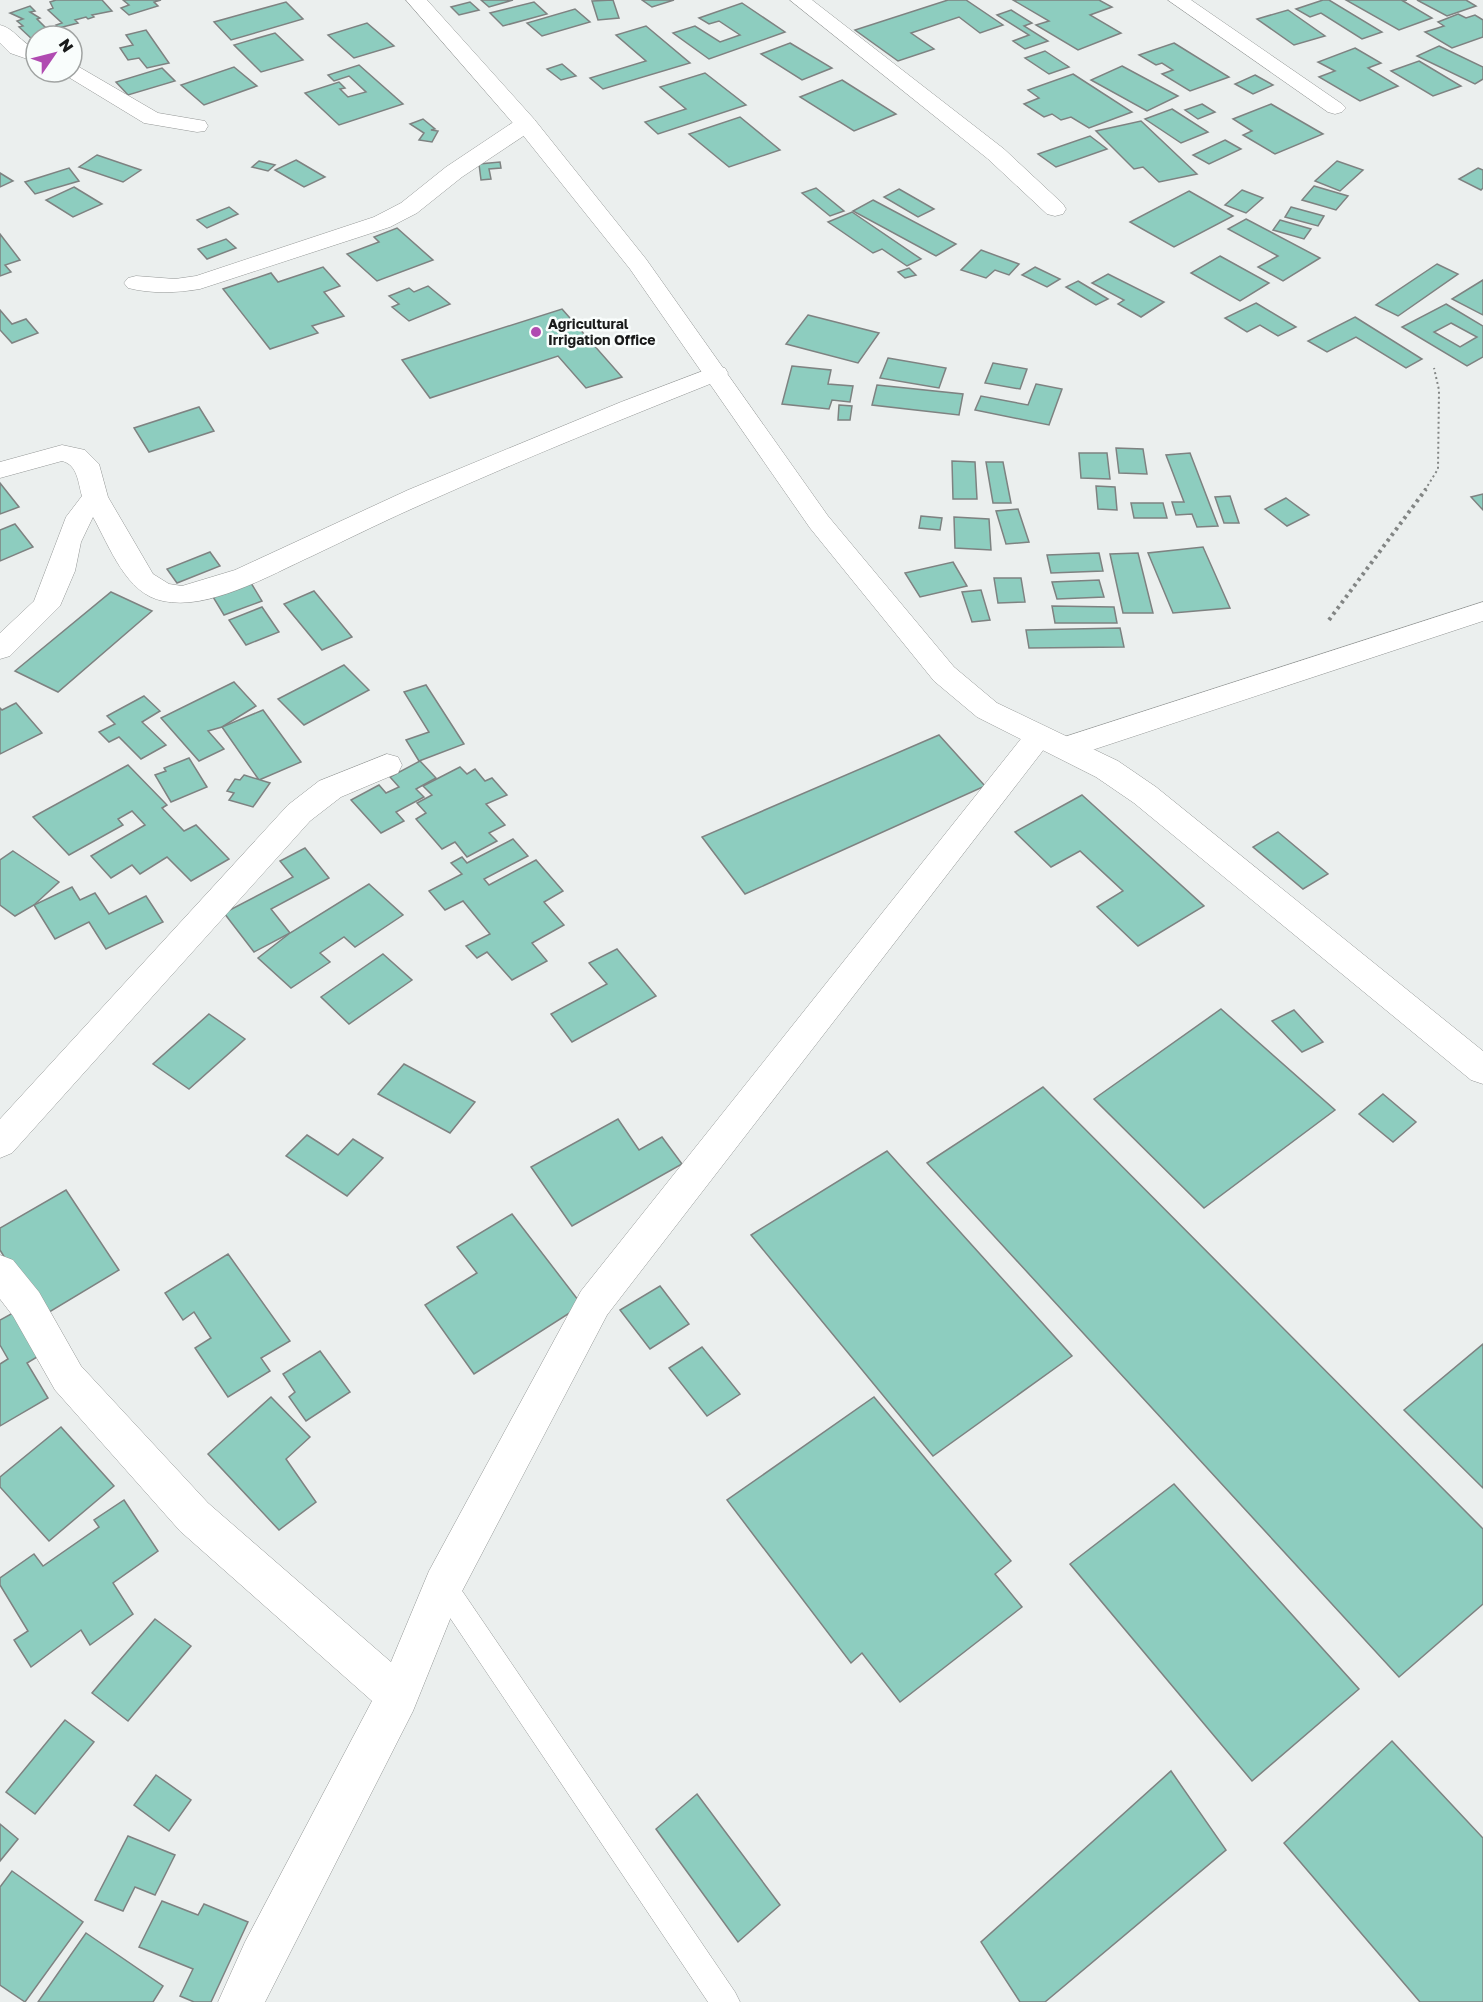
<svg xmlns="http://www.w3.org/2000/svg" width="1483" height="2002" viewBox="0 0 1483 2002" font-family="'Golos Text',sans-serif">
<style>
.building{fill:#8dcdbf;stroke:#7e8281;stroke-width:1.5;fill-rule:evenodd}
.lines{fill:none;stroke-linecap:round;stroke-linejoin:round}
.service-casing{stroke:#949796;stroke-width:1}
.minor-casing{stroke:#949796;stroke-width:1}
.tertiary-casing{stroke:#949796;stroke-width:1}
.path-far1{stroke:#828584;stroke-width:2;stroke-dasharray:2 3;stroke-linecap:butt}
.path{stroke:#828584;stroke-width:4;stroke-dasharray:3 4;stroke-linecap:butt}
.service{fill:#fff;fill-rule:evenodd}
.minor{fill:#fff;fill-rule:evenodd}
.tertiary{fill:#fff;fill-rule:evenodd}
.poi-dot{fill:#b04bb1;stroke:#f9fdfc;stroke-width:2}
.labels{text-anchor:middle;stroke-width:5;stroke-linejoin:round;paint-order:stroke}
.far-poi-label{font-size:14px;font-weight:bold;fill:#1a1b1b;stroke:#f9fdfc;text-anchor:start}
</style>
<rect width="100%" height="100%" fill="#ebefee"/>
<g class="building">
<polygon points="56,0 102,0 112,11 92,15 94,17 88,19 86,17 75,20 78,23 59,28 56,25 62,23 48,10 53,8 50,2"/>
<polygon points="123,0 161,0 154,2 158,6 129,15 121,8 129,5"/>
<polygon points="481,0 513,0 489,7"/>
<polygon points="613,0 619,18 598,20 592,1"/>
<polygon points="642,0 674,0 652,7"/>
<polygon points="948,0 966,0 1003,25 980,33 959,17 911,33 934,49 898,61 855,30"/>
<polygon points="1013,0 1099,0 1112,7 1090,15 1121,33 1078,50 1036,25 1049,21"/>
<polygon points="1323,0 1329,0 1382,32 1362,39 1321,13 1310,17 1296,9"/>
<polygon points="1346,0 1407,0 1403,1 1432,18 1399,30"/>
<polygon points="1417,0 1466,0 1476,6 1447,16"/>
<polygon points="286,2 303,19 231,40 214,22"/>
<polygon points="470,2 479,10 459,15 451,7"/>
<polygon points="534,2 547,14 503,26 490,13"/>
<polygon points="742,3 785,32 709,59 673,33 695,26 720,42 740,35 719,21 709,24 699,18"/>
<polygon points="30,6 35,11 30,12 40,18 37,19 52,34 49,36 36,36 34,41 19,27 23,26 17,21 23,19 10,13"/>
<polygon points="575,9 590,22 542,36 527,23"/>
<polygon points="1011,10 1032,23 1024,26 1048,41 1025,49 1013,41 1029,35 997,15"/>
<polygon points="1288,10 1325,36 1294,45 1257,19"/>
<polygon points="1458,14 1466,18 1475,15 1483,20 1483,37 1452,48 1425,32 1444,26 1438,22"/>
<polygon points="367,23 394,46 354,58 328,35"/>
<polygon points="646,26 690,63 603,89 590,78 646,61 616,35"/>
<polygon points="146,30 169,63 147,68 139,58 128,60 120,48 133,45 126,35"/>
<polygon points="275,33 303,60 261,72 234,45"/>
<polygon points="790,43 832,68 802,80 761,54"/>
<polygon points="1174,43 1229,77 1190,91 1162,74 1173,70 1162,63 1156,65 1139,55"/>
<polygon points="1439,46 1483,67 1483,79 1475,84 1417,56"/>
<polygon points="1355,48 1381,63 1368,68 1398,86 1360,101 1319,77 1335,71 1318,62"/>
<polygon points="1045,51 1069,67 1049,74 1025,58"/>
<polygon points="1419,61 1461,86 1433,96 1391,71"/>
<polygon points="562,64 576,76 561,80 547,69"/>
<polygon points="359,65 403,104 339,125 305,93 339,82 345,88 340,89 348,97 366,92 349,76 334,81 328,75"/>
<polygon points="1122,66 1178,96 1147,111 1091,80"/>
<polygon points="234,67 257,86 204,105 181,85"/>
<polygon points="162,68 175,81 128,95 116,82"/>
<polygon points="705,73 746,105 658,134 645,122 686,109 660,87"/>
<polygon points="1073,74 1132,112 1089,128 1071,117 1061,120 1052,114 1044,117 1024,104 1039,98 1028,90"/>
<polygon points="1255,75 1273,85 1253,94 1235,84"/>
<polygon points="842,80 896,114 854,131 800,97"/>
<polygon points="1202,104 1215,112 1198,119 1185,110"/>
<polygon points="1271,104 1323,134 1275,154 1243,135 1252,131 1233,119"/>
<polygon points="1172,109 1208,132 1181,143 1145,119"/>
<polygon points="740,117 780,150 729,167 689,134"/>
<polygon points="423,119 435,129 431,130 438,131 432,142 419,140 424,133 410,124"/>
<polygon points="1141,121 1197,174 1159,182 1143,167 1134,169 1096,131"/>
<polygon points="1090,136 1107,149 1056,167 1038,154"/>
<polygon points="1225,140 1241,149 1209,164 1193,155"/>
<polygon points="97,155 141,170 123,182 79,167"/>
<polygon points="296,160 325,177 304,187 275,170"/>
<polygon points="259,161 275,165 268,171 252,167"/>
<polygon points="1337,161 1363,170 1340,191 1315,181"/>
<polygon points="500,162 501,168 489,169 491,179 481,180 479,164"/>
<polygon points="69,168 79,181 35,194 25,182"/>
<polygon points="1478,168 1483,170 1483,188 1481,190 1459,179"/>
<polygon points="0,173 13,181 0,187"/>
<polygon points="1314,186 1348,196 1336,210 1302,200"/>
<polygon points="74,187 102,204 73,217 46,200"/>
<polygon points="816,188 844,211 830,216 802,193"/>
<polygon points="899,189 934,209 918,217 884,197"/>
<polygon points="1242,190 1263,198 1246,213 1225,205"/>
<polygon points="1189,191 1233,216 1174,247 1130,222"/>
<polygon points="873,200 956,244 936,256 853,211"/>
<polygon points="229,207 238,214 207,228 197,220"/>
<polygon points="1291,207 1324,216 1318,226 1285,217"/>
<polygon points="852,212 921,259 907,266 882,249 873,253 828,222"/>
<polygon points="1246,219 1320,258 1283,281 1258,267 1278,256 1228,229"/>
<polygon points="1280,220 1311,229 1304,239 1273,230"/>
<polygon points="397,228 433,260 377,281 347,254 379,242 374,237"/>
<polygon points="0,234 20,260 5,265 11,272 0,276"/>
<polygon points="226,239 236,248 207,259 198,249"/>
<polygon points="981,250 1019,264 1009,275 995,270 986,278 961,270"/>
<polygon points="1220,256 1269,283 1240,301 1191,273"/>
<polygon points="1437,264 1458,274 1398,316 1376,305"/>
<polygon points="323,267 340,286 324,292 344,316 312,326 318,333 270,349 223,289 271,273 278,282"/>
<polygon points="1035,267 1060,279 1047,287 1022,275"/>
<polygon points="909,268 916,275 905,278 898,272"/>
<polygon points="1108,274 1164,302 1141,317 1118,304 1124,300 1092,283"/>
<polygon points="1483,280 1483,315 1452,299"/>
<polygon points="1078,281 1108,299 1096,305 1066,287"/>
<polygon points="428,286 450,304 409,321 392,307 399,304 389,296 409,288 414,292"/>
<polygon points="1256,303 1296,327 1278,336 1260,325 1247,332 1225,318"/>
<path d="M1446,304L1483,326V357L1467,366L1402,327ZM1451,323L1477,337L1460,347L1434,332Z"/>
<polygon points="562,309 622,377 586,388 558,356 430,398 402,360"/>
<polygon points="0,310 12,324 26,319 38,333 12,343 0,330"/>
<polygon points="808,315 879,333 858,363 786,344"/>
<polygon points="1355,317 1422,359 1406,368 1356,337 1327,352 1308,341"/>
<polygon points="888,358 946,368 939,388 880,378"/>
<polygon points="993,363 1027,369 1020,389 985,383"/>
<polygon points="792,366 831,370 828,384 853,386 850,402 832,400 829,409 782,404"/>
<polygon points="1036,384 1062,389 1049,425 975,410 981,396 1028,405"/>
<polygon points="877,385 963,394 959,415 872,405"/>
<polygon points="839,405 852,406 850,420 838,420"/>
<polygon points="199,407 214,431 149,452 134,428"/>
<polygon points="1116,448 1143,449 1147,474 1119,473"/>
<polygon points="1079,453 1107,453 1110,479 1081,478"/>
<polygon points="1190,453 1218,526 1197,527 1192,514 1176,515 1172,502 1184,502 1166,455"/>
<polygon points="952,461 975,462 977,499 953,499"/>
<polygon points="986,462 1003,462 1011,503 993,503"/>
<polygon points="0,483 19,507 0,514"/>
<polygon points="1096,486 1115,487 1117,510 1098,509"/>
<polygon points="1483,494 1483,510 1471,497"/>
<polygon points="1230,496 1239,523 1224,523 1215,497"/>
<polygon points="1286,498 1309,515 1287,526 1265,509"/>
<polygon points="1131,503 1163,503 1167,518 1134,518"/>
<polygon points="1018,509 1029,542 1006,544 996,511"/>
<polygon points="921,516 942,518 940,530 919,528"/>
<polygon points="954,517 989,519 991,550 955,548"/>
<polygon points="15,524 33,547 0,561 0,530"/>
<polygon points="1203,547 1230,608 1173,613 1148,553"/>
<polygon points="210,552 220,566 177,583 167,569"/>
<polygon points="1099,553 1103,571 1051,573 1047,555"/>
<polygon points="1138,553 1153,613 1123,613 1110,554"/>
<polygon points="953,562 967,586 920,597 905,573"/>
<polygon points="994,578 1021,578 1025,602 998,603"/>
<polygon points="1099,580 1104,597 1057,599 1052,582"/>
<polygon points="251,583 262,601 224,615 213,597"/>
<polygon points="981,590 990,620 972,622 962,592"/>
<polygon points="314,591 352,637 322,650 284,604"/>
<polygon points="111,592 152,611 58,692 15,671"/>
<polygon points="1052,606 1114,607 1117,623 1055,623"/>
<polygon points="262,607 279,632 246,645 229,620"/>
<polygon points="1120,628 1124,647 1029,648 1026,630"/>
<polygon points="344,665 369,690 304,725 278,699"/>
<polygon points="234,682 256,706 222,727 208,731 224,749 199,761 161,718"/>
<polygon points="426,685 464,744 419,761 406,740 429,732 404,692"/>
<polygon points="144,696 160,711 142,722 166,745 141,759 119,737 109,742 99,732 115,724 107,716"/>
<polygon points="16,703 42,733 0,754 0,708 2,710"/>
<polygon points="263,710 301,762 259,780 222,727"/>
<polygon points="939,735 985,786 745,894 702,837"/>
<polygon points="189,758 207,787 171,802 155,775 166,771 164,768"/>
<polygon points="420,761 436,778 416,789 424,797 396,812 404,821 381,833 351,800 379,785 386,793 399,787 390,777"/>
<polygon points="128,765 167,805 162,808 184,831 196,825 229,859 191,881 167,857 140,874 132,865 111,878 91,856 145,825 132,811 118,819 123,825 69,855 33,817"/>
<polygon points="460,767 467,774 475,769 485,781 492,778 507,795 486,804 505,825 489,833 497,841 467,857 455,842 442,849 416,819 426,813 417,803 432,795 423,786"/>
<polygon points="244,775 270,783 253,807 229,800 234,793 227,791 235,779 240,780"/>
<polygon points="1082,795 1204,906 1138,946 1097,907 1123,891 1080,851 1051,867 1015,832"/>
<polygon points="1278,832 1328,874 1303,889 1253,847"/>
<polygon points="513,839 528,856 484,879 489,885 536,860 563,891 544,902 564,925 532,943 547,961 512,980 487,952 477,958 466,946 490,934 463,901 445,910 429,891 462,874 451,863 462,857 467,863"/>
<polygon points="305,848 329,878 271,909 290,933 254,952 224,913 293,877 280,861"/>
<polygon points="13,851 59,882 34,905 15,916 0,905 0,860"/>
<polygon points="369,884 403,915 355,947 344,937 320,953 330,962 291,988 258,958 290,933"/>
<polygon points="72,887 80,900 95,893 109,914 146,896 163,922 106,949 89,922 55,939 34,905"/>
<polygon points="617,949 656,996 572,1042 551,1014 607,984 589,963"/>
<polygon points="383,954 412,980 349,1024 321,997"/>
<polygon points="1221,1009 1335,1110 1204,1208 1094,1099"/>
<polygon points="1294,1010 1323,1042 1302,1052 1272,1021"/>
<polygon points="209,1014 245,1039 189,1089 153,1064"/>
<polygon points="404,1064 475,1102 450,1133 378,1094"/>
<polygon points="1043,1087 1483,1529 1483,1604 1399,1677 927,1163"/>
<polygon points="1383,1094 1416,1122 1393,1142 1359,1114"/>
<polygon points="618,1119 639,1150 662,1137 682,1164 572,1226 531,1167"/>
<polygon points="307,1135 338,1155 353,1139 383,1158 347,1196 286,1156"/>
<polygon points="887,1151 1072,1356 933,1456 751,1235"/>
<polygon points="66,1190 119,1270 41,1317 0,1250 0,1228"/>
<polygon points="512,1214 582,1305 474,1374 425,1305 477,1273 457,1247"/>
<polygon points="228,1254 290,1341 261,1358 270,1371 228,1397 195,1348 211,1338 194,1312 183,1320 165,1293"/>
<polygon points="660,1286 689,1324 650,1349 620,1310"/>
<polygon points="22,1308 47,1351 27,1363 48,1398 0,1426 0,1364 8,1359 0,1345 0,1320"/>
<polygon points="1483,1344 1483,1488 1404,1410"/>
<polygon points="702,1347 740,1394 707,1416 669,1368"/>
<polygon points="320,1351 350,1392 306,1421 289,1397 295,1392 283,1374"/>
<polygon points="271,1397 310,1437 286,1459 316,1502 279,1530 208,1454"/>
<polygon points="874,1397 1011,1561 995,1574 1022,1607 900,1702 862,1653 851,1663 727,1500"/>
<polygon points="61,1427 114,1486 49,1541 0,1487 0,1477"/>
<polygon points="1174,1484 1359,1689 1252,1781 1070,1564"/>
<polygon points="124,1500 158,1551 113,1583 133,1614 90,1645 81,1630 31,1667 14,1640 28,1631 0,1585 0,1578 34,1554 43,1566 99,1527 94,1520"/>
<polygon points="155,1619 191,1646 128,1721 92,1693"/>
<polygon points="65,1720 94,1742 35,1814 6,1792"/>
<polygon points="1392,1741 1483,1838 1483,2002 1420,2002 1284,1843"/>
<polygon points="1171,1771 1226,1850 1045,2002 1020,2002 981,1942"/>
<polygon points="156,1775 191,1800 169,1831 134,1805"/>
<polygon points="697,1794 780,1905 738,1942 656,1829"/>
<polygon points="0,1824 18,1839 0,1861"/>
<polygon points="128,1836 175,1855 155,1895 135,1887 123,1911 95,1900"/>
<polygon points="12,1871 83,1922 25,2002 0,1985 0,1887"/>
<polygon points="162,1901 198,1915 204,1904 248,1922 211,2002 194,2002 180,1996 193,1969 139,1947"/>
<polygon points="86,1933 163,1986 153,2002 38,2002"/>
</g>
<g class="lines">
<g class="service-casing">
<polygon id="service" points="443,1572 452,1576 735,1992 740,2002 708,2002 434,1594 430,1585 434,1576"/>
</g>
<g class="minor-casing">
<g id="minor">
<polygon points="790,0 812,0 1004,149 1063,204 1066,209 1063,214 1055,216 1047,214 988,159"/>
<polygon points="1168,0 1191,0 1342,104 1346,108 1342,112 1335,114 1328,112"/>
<path d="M0,25C14,28 21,43 36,49V62L10,53L0,43Z"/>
<polygon points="72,65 79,67 158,113 205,121 208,126 205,131 197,132 144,123 65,75 62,72 72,72"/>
<path d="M526,118L534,119L537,124L534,129L462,177L417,213L390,227L200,289C176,293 152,294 128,288L124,283L128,278L136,276L175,279L196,276L374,217L401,203L446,167L518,119Z"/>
<path d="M716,366L725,368L728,373L725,378C625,418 525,458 427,502C388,519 350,538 312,556C270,575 209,611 163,601C126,594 110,547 93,517L81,542L75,571L60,606L10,656L0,659V633L34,601L66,517L82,496C78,483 78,465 62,461L0,478V462L62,445L85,450L99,464L108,497L153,574L169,584L182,586L235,570L408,490L621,402Z"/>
<polygon points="1483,602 1483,621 1065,759 1055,756 1050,748 1055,740"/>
<polygon points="1038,726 1048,730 1053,737 1048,744 607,1315 459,1597 413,1711 265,2002 218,2002 245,1942 372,1701 180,1531 55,1390 13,1316 0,1299 0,1255 13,1260 39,1292 81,1366 208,1503 391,1662 429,1571 581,1291 1028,730"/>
<polygon points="387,754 398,757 402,765 398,773 341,797 310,821 12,1153 0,1158 0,1119 288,805 319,781"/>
</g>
</g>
<g class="tertiary-casing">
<polygon id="tertiary" points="406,0 427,0 534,119 646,259 828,516 954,667 997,703 1118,761 1156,787 1483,1051 1483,1084 1471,1080 1134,803 1096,777 977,717 934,681 810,528 630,269 518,129"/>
</g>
<polyline class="path-far1" points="1425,490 1438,469 1439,390 1434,368"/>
<polyline class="path" points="1329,620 1426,489"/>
<use href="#service" class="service"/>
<use href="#minor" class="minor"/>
<use href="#tertiary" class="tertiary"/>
</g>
<circle class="poi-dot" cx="536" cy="332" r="6"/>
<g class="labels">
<g class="far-poi-label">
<text x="548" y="329">Agricultural<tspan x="548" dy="16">Irrigation Office</tspan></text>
</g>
</g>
<g transform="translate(54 54) rotate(55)"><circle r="28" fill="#f9fdfc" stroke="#a0a3a2" stroke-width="1.5"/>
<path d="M0-4.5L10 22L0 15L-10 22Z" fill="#b04bb1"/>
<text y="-9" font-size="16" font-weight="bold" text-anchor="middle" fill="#1a1b1b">N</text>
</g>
</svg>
